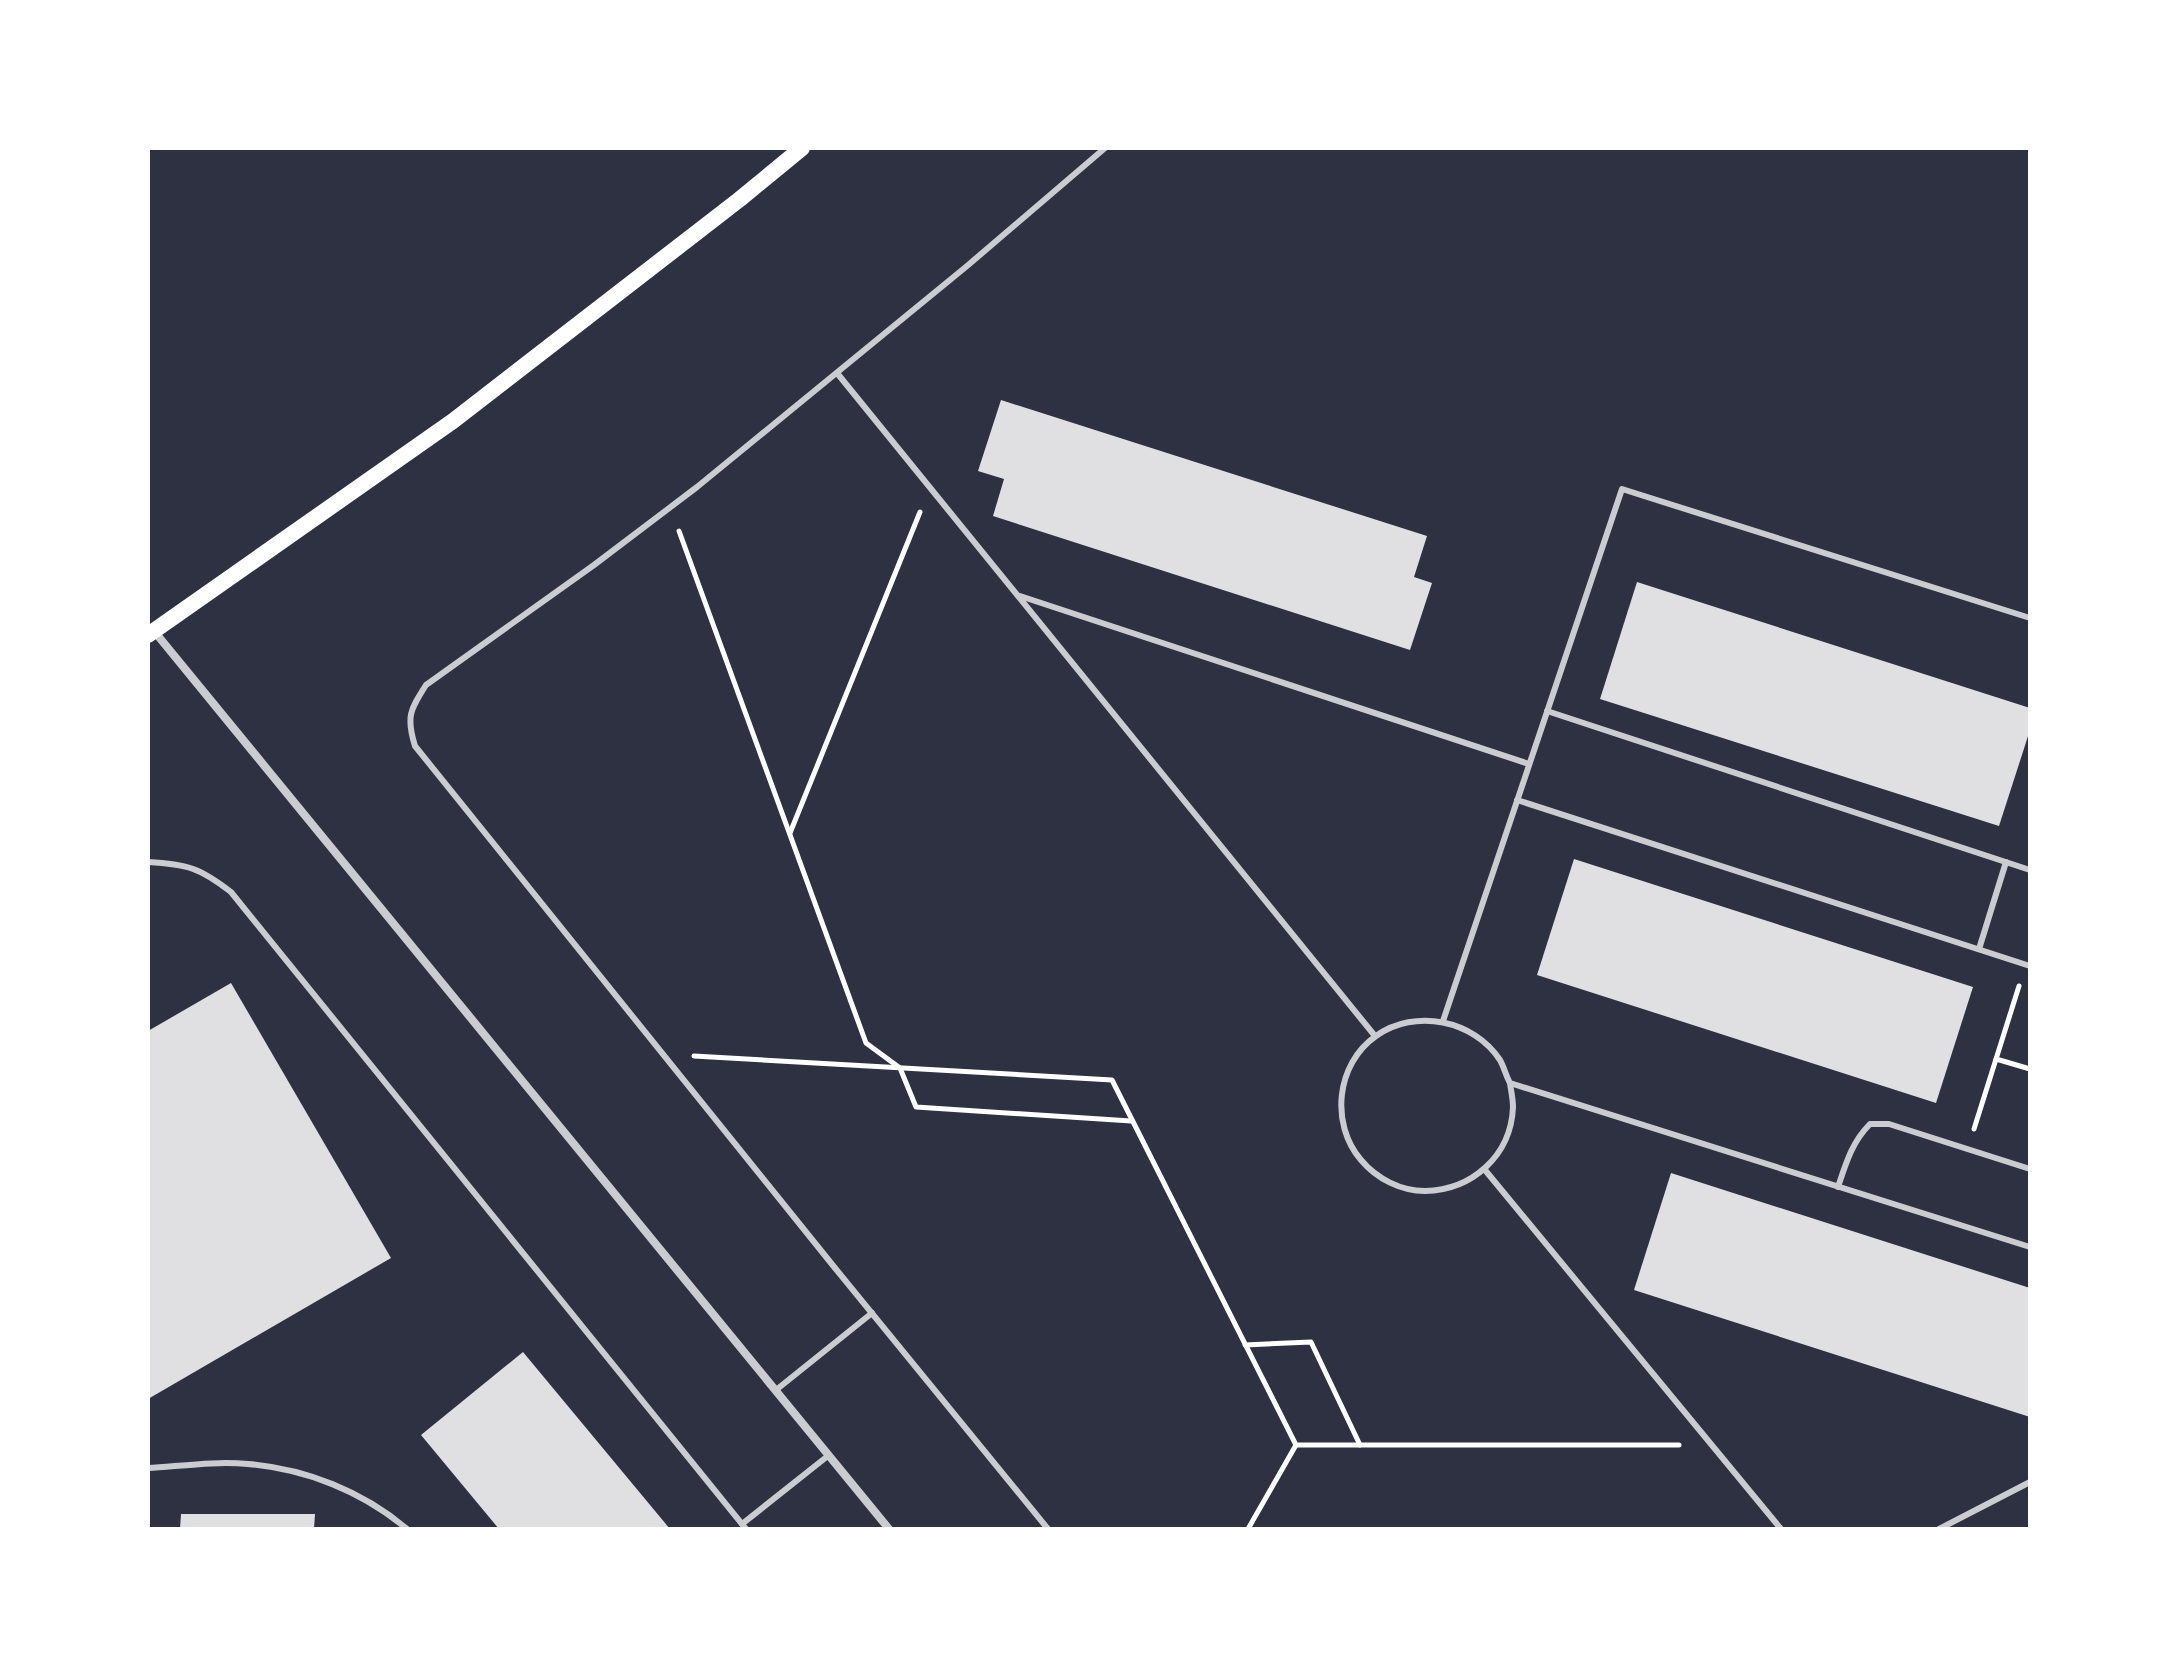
<svg xmlns="http://www.w3.org/2000/svg" width="2178" height="1677" viewBox="0 0 2178 1677" font-family="'IBM Plex Serif',serif">
<style>
.building{fill:#e0e0e3}
.lines{fill:none;stroke-linecap:round;stroke-linejoin:round}
.path{stroke:#fff;stroke-width:5}
.service{stroke:#caccd0;stroke-width:6}
.minor{stroke:#caccd0;stroke-width:8}
.secondary{stroke:#fff;stroke-width:16}
</style>
<rect width="100%" height="100%" fill="#2d3142"/>
<g class="building">
<polygon points="1001,400 1427,536 1414,577 1432,583 1410,650 993,516 1004,479 978,471"/>
<polygon points="1637,582 2030,708 2030,730 1999,826 1600,699"/>
<polygon points="1574,859 1973,987 1936,1103 1537,975"/>
<polygon points="231,983 391,1258 148,1399 148,1031"/>
<polygon points="1671,1173 2030,1288 2030,1417 1634,1290"/>
<polygon points="523,1352 670,1529 499,1529 421,1435"/>
<polygon points="181,1514 315,1514 314,1529 180,1529"/>
</g>
<g class="lines">
<g class="path">
<polyline points="679,531 866,1043 900,1068 916,1107 1131,1121"/>
<polyline points="790,833 920,512"/>
<polyline points="694,1056 1112,1080 1296,1445 1679,1445"/>
<polyline points="1996,1059 2030,1069"/>
<polyline points="1974,1129 2019,986"/>
<polyline points="1245,1345 1311,1342 1360,1445"/>
<polyline points="1248,1529 1296,1445"/>
</g>
<g class="service">
<polyline points="837,373 1375,1036"/>
<polyline points="1020,596 1529,764"/>
<polyline points="1547,711 2030,870"/>
<polyline points="1517,800 2030,966"/>
<path d="M148,862C187,864 200,868 231,892L746,1529"/>
<polyline points="1979,949 2006,862"/>
<polyline points="1443,1021 1622,489 2030,618"/>
<path d="M1510,1083C1511,1091 1513,1099 1513,1107C1511,1156 1472,1190 1425,1191C1401,1191 1377,1179 1361,1160C1330,1124 1336,1064 1376,1036C1415,1008 1474,1020 1500,1060C1504,1067 1506,1076 1510,1083L2030,1247"/>
<polyline points="1485,1170 1781,1529"/>
<path d="M1838,1187C1846,1163 1852,1142 1870,1124H1889L2030,1169"/>
<polyline points="776,1390 872,1313"/>
<path d="M148,1468C181,1466 215,1461 248,1464C306,1469 362,1491 407,1529"/>
<polyline points="742,1524 829,1455"/>
<path d="M1048,1529L835,1268L415,746C406,717 410,710 426,685L594,565L697,487L967,266L1105,148"/>
<polyline points="1939,1529 2030,1482"/>
</g>
<polyline class="minor" points="154,631 889,1529"/>
<polyline class="secondary" points="148,635 453,421 740,199 802,148"/>
</g>
<rect width="2178" height="1677" fill="none" stroke="#ffffff" stroke-width="300"/>
</svg>
